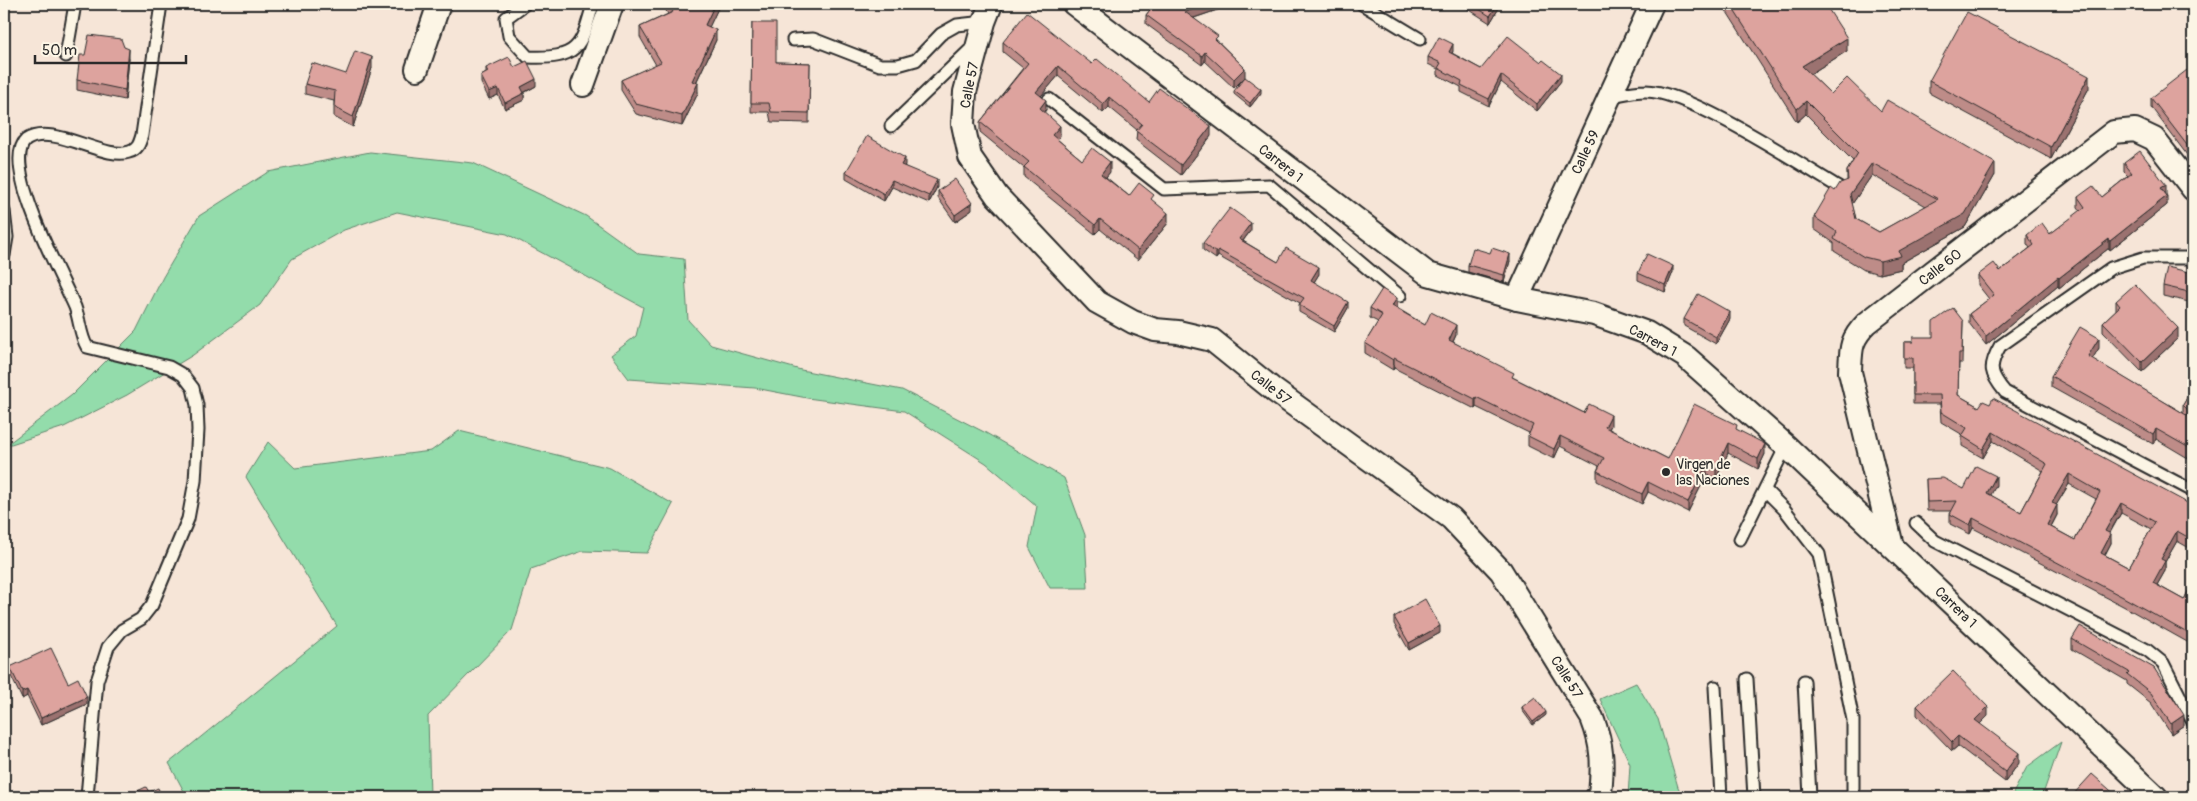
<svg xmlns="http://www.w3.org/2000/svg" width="2197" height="801" viewBox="0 0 2197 801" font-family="Pangolin,sans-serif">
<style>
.green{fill:#93dcab;stroke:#5f846b}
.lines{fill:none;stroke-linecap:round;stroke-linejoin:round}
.service-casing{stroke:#2b2b2b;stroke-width:15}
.minor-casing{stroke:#2b2b2b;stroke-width:26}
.service{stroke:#fcf5e5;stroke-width:11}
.minor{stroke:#fcf5e5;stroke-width:22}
.wall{fill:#be8c88;stroke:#2b2b2b;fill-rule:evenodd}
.shaded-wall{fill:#9b726f;stroke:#2b2b2b}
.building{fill:#dda39e;stroke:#2b2b2b;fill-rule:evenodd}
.poi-dot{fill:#2b2b2b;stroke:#fcf5e5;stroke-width:2}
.labels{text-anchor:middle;stroke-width:4;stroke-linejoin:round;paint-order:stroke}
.street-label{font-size:14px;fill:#2b2b2b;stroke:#fcf5e5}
.poi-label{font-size:14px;fill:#2b2b2b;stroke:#fcf5e5;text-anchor:start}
</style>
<rect width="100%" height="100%" fill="#f6e5d7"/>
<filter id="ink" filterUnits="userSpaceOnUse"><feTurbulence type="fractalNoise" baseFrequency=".02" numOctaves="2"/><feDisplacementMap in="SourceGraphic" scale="10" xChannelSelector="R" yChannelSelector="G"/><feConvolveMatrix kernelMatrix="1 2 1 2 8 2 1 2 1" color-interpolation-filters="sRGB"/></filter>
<g filter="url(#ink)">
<g class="green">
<polygon points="370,152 473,163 586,216 639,254 684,259 688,320 711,345 801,370 902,390 986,433 1064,478 1085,535 1088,588 1050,588 1029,547 1037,506 986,463 904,411 807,398 755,388 629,379 611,355 636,336 643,307 507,234 397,212 344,230 292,259 260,305 193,355 127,395 64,427 5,446 72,395 136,331 163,277 199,216 268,172"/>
<polygon points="459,431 610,468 673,504 647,553 583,551 531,569 512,630 428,716 430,797 187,797 169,763 337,626 246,477 268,442 295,468 431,451"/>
<polygon points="1636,683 1658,719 1678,787 1683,797 1628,797 1630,764 1600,699"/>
<polygon points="2061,742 2042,797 2011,797 2027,767"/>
</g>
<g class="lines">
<g class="service-casing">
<g id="service">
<path d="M525,4L506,18L509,36L528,57C578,59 581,48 593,4"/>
<polyline points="1362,4 1420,39"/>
<polyline points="793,40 813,39 880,65 898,65 916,60 941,34 957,25 984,22"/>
<polyline points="66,56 75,4"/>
<path d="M1611,96C1622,94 1634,91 1645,91C1688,90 1801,165 1842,189"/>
<polyline points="1049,99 1164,189 1269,185 1400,296"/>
<polyline points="891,126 974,46"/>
<polyline points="4,211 7,237 4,255"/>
<path d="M2193,258H2143L2111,268L2000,346C1988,367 1990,374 2005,392L2193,491"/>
<polyline points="1766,491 1785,510 1819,554 1853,720 1853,797"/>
<polyline points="1916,523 1935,541 2147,650 2163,663 2193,722"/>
<polyline points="1740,539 1786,446"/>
<polyline points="1747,679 1754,797"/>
<polyline points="1804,681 1810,797"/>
<polyline points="1715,687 1721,797"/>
<path d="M87,797L97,681L108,647L122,630L141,619L152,605L188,519L195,481L198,430L197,405L193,388L183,375L169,367L87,347C80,335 80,321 75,307C62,277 0,164 26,140C52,122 105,161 129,152C138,150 140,142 142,135L161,4"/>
</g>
</g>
<g class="minor-casing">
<g id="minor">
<path d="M991,4L984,22L965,92L963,124L970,157L997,196L1097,302L1133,322L1155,330L1178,332L1212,340L1275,391L1451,518L1501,571L1592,718C1603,746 1603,764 1600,794L1597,797"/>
<polyline points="1074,4 1428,274 1517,299 1594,314 1647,333 1686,357 1786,446 2156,797"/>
<polyline points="417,69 439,4"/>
<polyline points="583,85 612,4"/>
<polyline points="1517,299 1652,4"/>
<path d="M1892,546L1850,372C1851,348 1850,340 1867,323L2114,132L2135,130L2154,139L2193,189"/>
</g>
</g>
<use href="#service" class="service"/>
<use href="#minor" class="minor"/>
</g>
<g class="wall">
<polygon points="662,4 720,4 709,27 716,40 696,83 698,93 682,126 636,114 621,90 621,80 656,65 640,37 640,27 668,14"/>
<polygon points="1142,4 1220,4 1220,9 1194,18 1245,68 1234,88 1205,61 1202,65 1146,24 1146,15 1150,10"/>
<polygon points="1465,4 1499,4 1499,8 1490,23 1465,7"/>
<path d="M1722,4H1825L1847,51L1810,74L1831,94L1881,111L1995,175L1965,227L1901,263V269L1880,274L1864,270L1834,251V243L1814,229V217L1835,191L1847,181V171L1853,161L1806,114L1797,122ZM1872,175L1926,206L1879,232L1856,219L1852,204Z"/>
<polygon points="752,23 776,62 810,63 809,123 771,122 769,112 751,112"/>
<polygon points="1003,42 1092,64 1149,102 1211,136 1181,175 1136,140 1137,130 1109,107 1103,113 1058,76 1041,96 1046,110 1044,112 1060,136 1057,139 1082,160 1110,172 1106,177 1129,196 1154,202 1168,223 1138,260 1100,229 1095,234 1024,177 1024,168 980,132 980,122 1023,68 1003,52"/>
<polygon points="124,47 129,59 125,100 77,90 77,80 85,55"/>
<polygon points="1453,51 1452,53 1481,69 1561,81 1537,111 1501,82 1489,106 1461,92 1461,87 1438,75 1438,69 1428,64 1428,57"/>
<polygon points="372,68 353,127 334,117 334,101 305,94 305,84"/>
<polygon points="486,68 536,86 524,93 524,100 505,109 498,95 489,99 481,83 481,76 486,73"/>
<polygon points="2193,79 2193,163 2151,107 2151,98"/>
<polygon points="1929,81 2089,88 2051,159 1929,93"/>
<polygon points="1234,91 1261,93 1250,107 1234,94"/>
<polygon points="2124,163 2166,194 2167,205 2110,250 2109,248 2059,288 2058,286 1986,345 1969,323 1969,314 1989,299 1978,285 1978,275 2000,271 2030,248 2027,244 2027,235 2050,234 2081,211 2078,207 2078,197 2102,197 2128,176 2124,172"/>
<polygon points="905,165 904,166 937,187 929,203 892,187 884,201 846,179 846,172"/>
<polygon points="938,191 972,210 955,222 938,198"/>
<polygon points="1251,230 1243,241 1278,262 1319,274 1314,282 1348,308 1334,332 1299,312 1299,305 1300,303 1218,256 1216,259 1203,250 1203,243"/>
<polygon points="1510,261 1504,282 1468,272 1468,265"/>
<polygon points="1673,272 1665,292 1638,280 1638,273"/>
<polygon points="2193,273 2193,303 2163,296 2163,286"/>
<polygon points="2116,301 2178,338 2142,372 2103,332 2103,322 2116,310"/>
<polygon points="1370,308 1397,308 1425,325 1456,335 1453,342 1514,378 1584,413 1611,425 1609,429 1668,459 1737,430 1765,454 1758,469 1728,453 1716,479 1707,474 1688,512 1648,492 1642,504 1597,481 1597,471 1599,466 1560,446 1554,459 1528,446 1528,436 1529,433 1476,407 1475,409 1394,368 1393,370 1365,353 1365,343 1378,322 1370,318"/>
<polygon points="1684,319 1730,319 1716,344 1684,326"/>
<path d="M1963,321L1962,363H1959L1958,395L1979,407L2193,506V550L2177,541L2165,562V571L2157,585L2184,600L2193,581V636L2189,643L2123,606L1973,528L1970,534L1950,524V514L1952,511H1927L1926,479L1964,489L1996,485L1990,495L2021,512L2043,471L1993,441L1983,458L1962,446V436L1963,435L1941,422L1940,404H1913V368H1904V342H1913L1933,337ZM2069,484L2096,499L2075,540L2051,527L2057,515L2056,505ZM2121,513L2151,529L2129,568L2105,555L2111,543L2110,533Z"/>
<polygon points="2099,348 2092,359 2183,413 2183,405 2193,387 2193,461 2156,439 2153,444 2051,387 2051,376"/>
<polygon points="1394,617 1440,633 1409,650 1394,624"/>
<polygon points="2072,639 2154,668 2184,725 2171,734 2151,703 2127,684 2127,681 2072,649"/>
<polygon points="10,667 68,683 87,704 41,725 27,696 22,699 10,674"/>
<polygon points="1917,706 1988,716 1980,724 2019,763 2005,782 1958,746 1952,751 1917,715"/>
<polygon points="1522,707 1546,715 1533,725 1522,710"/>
</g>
<g class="shaded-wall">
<polygon points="715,4 720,4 705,36 705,25"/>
<polygon points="1209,4 1220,4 1220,9 1185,21 1185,12"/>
<polygon points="1498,4 1499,4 1499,8 1490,23 1490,16"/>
<polygon points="716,30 716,40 692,91 692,81"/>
<polygon points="1847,38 1847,51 1802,79 1802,66"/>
<polygon points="1453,44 1453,51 1449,59 1449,52"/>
<polygon points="129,49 129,59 125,100 125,90"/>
<polygon points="1205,52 1205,61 1202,65 1202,56"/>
<polygon points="372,57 372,68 353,127 353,117"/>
<polygon points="1058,66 1058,76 1036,102 1036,92"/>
<polygon points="1245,68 1245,77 1234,88 1234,79"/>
<polygon points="1561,74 1561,81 1537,111 1537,104"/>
<polygon points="1501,75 1501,82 1489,106 1489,99"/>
<polygon points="2089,76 2089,88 2051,159 2051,147"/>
<polygon points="536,79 536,86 521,94 521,87"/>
<polygon points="698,83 698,93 682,126 682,116"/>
<polygon points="498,88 498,95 489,99 489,92"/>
<polygon points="1261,89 1261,93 1250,107 1250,103"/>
<polygon points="524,93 524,100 505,109 505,103"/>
<polygon points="1109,97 1109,107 1103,113 1103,104"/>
<polygon points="1046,100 1046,110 1040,118 1040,108"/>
<polygon points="1806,101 1806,114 1797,122 1797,109"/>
<polygon points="1060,126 1060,136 1052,145 1052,135"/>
<polygon points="1211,126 1211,136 1181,175 1181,165"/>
<polygon points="905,158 905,165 901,172 901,165"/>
<polygon points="1110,162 1110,172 1101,183 1101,174"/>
<polygon points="1872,163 1872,175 1850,207 1850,194"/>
<polygon points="1995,163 1995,175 1965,227 1901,263 1901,269 1880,274 1880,261 1899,251"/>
<polygon points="892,180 892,187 884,201 884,194"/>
<polygon points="937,180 937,187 929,203 929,196"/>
<polygon points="2166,185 2166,194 2161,188"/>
<polygon points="2167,196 2167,205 2110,250 2110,241"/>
<polygon points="972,203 972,210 955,222 955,215"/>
<polygon points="1168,213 1168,223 1138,260 1138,250"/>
<polygon points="1100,219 1100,229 1095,234 1095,225"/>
<polygon points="1251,223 1251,230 1239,246 1239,239"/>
<polygon points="2109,239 2109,248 2059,288 2059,278"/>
<polygon points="1218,250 1218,256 1216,259 1216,253"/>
<polygon points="1510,254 1510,261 1504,282 1504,275"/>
<polygon points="1673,266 1673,272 1665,292 1665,285"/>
<polygon points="1319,267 1319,274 1311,287 1311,280"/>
<polygon points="2058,277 2058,286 1986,345 1986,336"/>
<polygon points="1397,298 1397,308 1392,316 1392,306"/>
<polygon points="1348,302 1348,308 1334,332 1334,326"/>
<polygon points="1730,312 1730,319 1716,344 1716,337"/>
<polygon points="1456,325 1456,335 1449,350 1449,340"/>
<polygon points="2178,328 2178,338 2142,372 2142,362"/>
<polygon points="2099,338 2099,348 2088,366 2088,356"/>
<polygon points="1394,358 1394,368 1393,370 1393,360"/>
<polygon points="1476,397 1476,407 1475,409 1475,399"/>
<polygon points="1611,415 1611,425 1605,437 1605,427"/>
<polygon points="2156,429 2156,439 2153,444 2153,434"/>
<polygon points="1993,432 1993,441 1983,458 1983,449"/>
<polygon points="1560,436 1560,446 1554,459 1554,449"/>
<polygon points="1728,443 1728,453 1716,479 1716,469"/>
<polygon points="1765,444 1765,454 1758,469 1758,459"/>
<polygon points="1707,464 1707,474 1688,512 1688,502"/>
<polygon points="2069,474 2069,484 2052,512 2052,503"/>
<polygon points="1996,476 1996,485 1987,503 1987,493"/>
<polygon points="1648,482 1648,492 1642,504 1642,494"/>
<polygon points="2121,503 2121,513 2105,540 2105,531"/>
<polygon points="2057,505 2057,515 2047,534 2047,525"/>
<polygon points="1973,518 1973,528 1970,534 1970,525"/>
<polygon points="2177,531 2177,541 2165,562 2165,571 2153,592 2153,583 2161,559"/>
<polygon points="2111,534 2111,543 2101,562 2101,553"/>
<polygon points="1440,626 1440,633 1409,650 1409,643"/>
<polygon points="2193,627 2193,636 2189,643 2189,634"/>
<polygon points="27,690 27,696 22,699 22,692"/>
<polygon points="87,697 87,704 41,725 41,718"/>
<polygon points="1988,707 1988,716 1975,729 1975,720"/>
<polygon points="1546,712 1546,715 1533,725 1533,722"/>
<polygon points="2184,715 2184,725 2171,734 2171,724"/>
<polygon points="1958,736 1958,746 1952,751 1952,742"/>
<polygon points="2019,753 2019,763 2005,782 2005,772"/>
</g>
<g class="building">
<polygon points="668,4 715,4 705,25 716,30 692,81 698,83 682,116 636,104 621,80 661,62 640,27 673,12"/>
<polygon points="1153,4 1209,4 1185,12 1218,36 1215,39 1245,68 1234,79 1205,52 1202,56 1146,15 1154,5"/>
<polygon points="1471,4 1498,4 1490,16"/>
<path d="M1730,4H1825L1847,38L1802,66L1831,94L1847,78L1881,111L1887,100L1995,163L1965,214L1899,251L1901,256L1880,261L1864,257L1834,239L1837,232L1814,217L1831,188L1835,191L1840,183L1848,180L1847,171L1858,153L1806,101L1797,109ZM1872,163L1938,199L1879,232L1856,219L1850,194Z"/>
<polygon points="1027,12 1092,64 1097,59 1149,102 1159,88 1211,126 1181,165 1136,131 1142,124 1109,97 1103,104 1058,66 1036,92 1046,100 1040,108 1060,126 1052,135 1082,160 1092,148 1110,162 1101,174 1129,196 1139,183 1154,195 1151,199 1168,213 1138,250 1100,219 1095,225 1024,167 1029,162 980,122 1028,63 1003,42"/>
<polygon points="1967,12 2089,76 2051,147 1929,81"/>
<polygon points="752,23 776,23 776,62 810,63 809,113 771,112 769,103 751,103"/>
<polygon points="89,35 121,39 124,47 129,49 125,90 77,80 80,55 85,55"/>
<polygon points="1508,36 1541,62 1543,60 1561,74 1537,104 1501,75 1489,99 1461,85 1462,81 1438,68 1441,63 1428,57 1439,37 1453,44 1449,52 1481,69"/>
<polygon points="355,51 372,57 353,117 334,107 335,91 305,84 312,63 346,74"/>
<polygon points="509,57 514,67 527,61 536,79 521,87 524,93 505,103 498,88 489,92 481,76 488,72 486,68"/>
<polygon points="2187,70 2193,79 2193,153 2151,98"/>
<polygon points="1245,77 1261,89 1250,103 1234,91"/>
<polygon points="867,136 905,158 901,165 937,180 929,196 892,180 884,194 846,172"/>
<polygon points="2140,151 2166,185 2161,188 2167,196 2110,241 2109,239 2059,278 2058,277 1986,336 1969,314 1994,295 1978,275 1994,263 2000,271 2034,245 2027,235 2042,223 2050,234 2085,207 2078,197 2093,186 2102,197 2132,173 2124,163"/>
<polygon points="955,179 972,203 955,215 938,191"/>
<polygon points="1230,208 1251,223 1239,239 1278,262 1286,248 1319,267 1311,280 1348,302 1334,326 1299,305 1304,298 1218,250 1216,253 1203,243"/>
<polygon points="1473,248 1490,253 1492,248 1510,254 1504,275 1468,265"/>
<polygon points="1647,254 1673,266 1665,285 1638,273"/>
<polygon points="2167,267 2193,273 2193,293 2163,286"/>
<polygon points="2135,284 2178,328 2142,362 2103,322 2120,306 2116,301"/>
<polygon points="1382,289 1397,298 1392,306 1425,325 1431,312 1456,325 1449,340 1514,373 1512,377 1584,413 1589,404 1611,415 1605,427 1668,459 1694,404 1737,425 1736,429 1765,444 1758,459 1728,443 1716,469 1707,464 1688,502 1648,482 1642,494 1597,471 1604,458 1560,436 1554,449 1528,436 1533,425 1476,397 1475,399 1394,358 1393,360 1365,343 1382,315 1370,308"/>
<polygon points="1698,294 1730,312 1716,337 1684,319"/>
<path d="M1953,308L1963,321L1962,353H1959L1958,395L1979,407L1983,401L1990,404L1993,398L2193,506V540L2177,531L2161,559L2165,561L2153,583L2184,600L2193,581V627L2189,634L2123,597L1973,518L1970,525L1950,514L1957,501L1927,502L1926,479L1943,478L1964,489L1976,466L1996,476L1987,493L2021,512L2047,464L1993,432L1983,449L1962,436L1967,428L1941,412L1940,395H1913V358H1904V342H1913V337H1933V322ZM2069,474L2100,492L2075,540L2047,525L2057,505L2052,503ZM2121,503L2155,522L2129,568L2101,553L2111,534L2105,531Z"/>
<polygon points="2080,327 2099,338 2088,356 2193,419 2193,450 2156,429 2153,434 2051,376"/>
<polygon points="2193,387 2193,415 2183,405"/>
<polygon points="1425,599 1440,626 1409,643 1394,617"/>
<polygon points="2080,626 2154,668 2184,715 2171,724 2151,693 2127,674 2129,672 2072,639"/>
<polygon points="51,648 68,683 78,678 87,697 41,718 27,690 22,692 10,667"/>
<polygon points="1953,671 1988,707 1975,720 2019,753 2005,772 1958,736 1952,742 1917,706"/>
<polygon points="1535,697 1546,712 1533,722 1522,707"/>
<polygon points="2092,774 2118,797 2071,797"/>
<polygon points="146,787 149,792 158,788 162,797 133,797 131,794"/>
</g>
</g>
<circle class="poi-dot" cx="1666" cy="472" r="5"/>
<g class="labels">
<g class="street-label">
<text transform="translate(969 85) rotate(-79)" y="5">Calle 57</text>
<text transform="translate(1585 152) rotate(-65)" y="5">Calle 59</text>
<text transform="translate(1281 163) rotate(38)" y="5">Carrera 1</text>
<text transform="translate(1940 267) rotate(-38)" y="5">Calle 60</text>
<text transform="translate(1653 340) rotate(28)" y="5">Carrera 1</text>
<text transform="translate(1271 387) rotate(38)" y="5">Calle 57</text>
<text transform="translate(1956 607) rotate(44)" y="5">Carrera 1</text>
<text transform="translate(1567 677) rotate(58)" y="5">Calle 57</text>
</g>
<g class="poi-label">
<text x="1676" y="469">Virgen de<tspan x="1676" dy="16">las Naciones</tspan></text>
</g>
</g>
<rect width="2197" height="801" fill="none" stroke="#fcf5e5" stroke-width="20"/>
<rect x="10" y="10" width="2177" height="781" fill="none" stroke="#2b2b2b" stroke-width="2" filter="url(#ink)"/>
<path d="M35 55v8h151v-8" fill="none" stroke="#2b2b2b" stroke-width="2.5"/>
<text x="42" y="55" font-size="15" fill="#2b2b2b" stroke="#fcf5e5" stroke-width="4" paint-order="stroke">50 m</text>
</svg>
